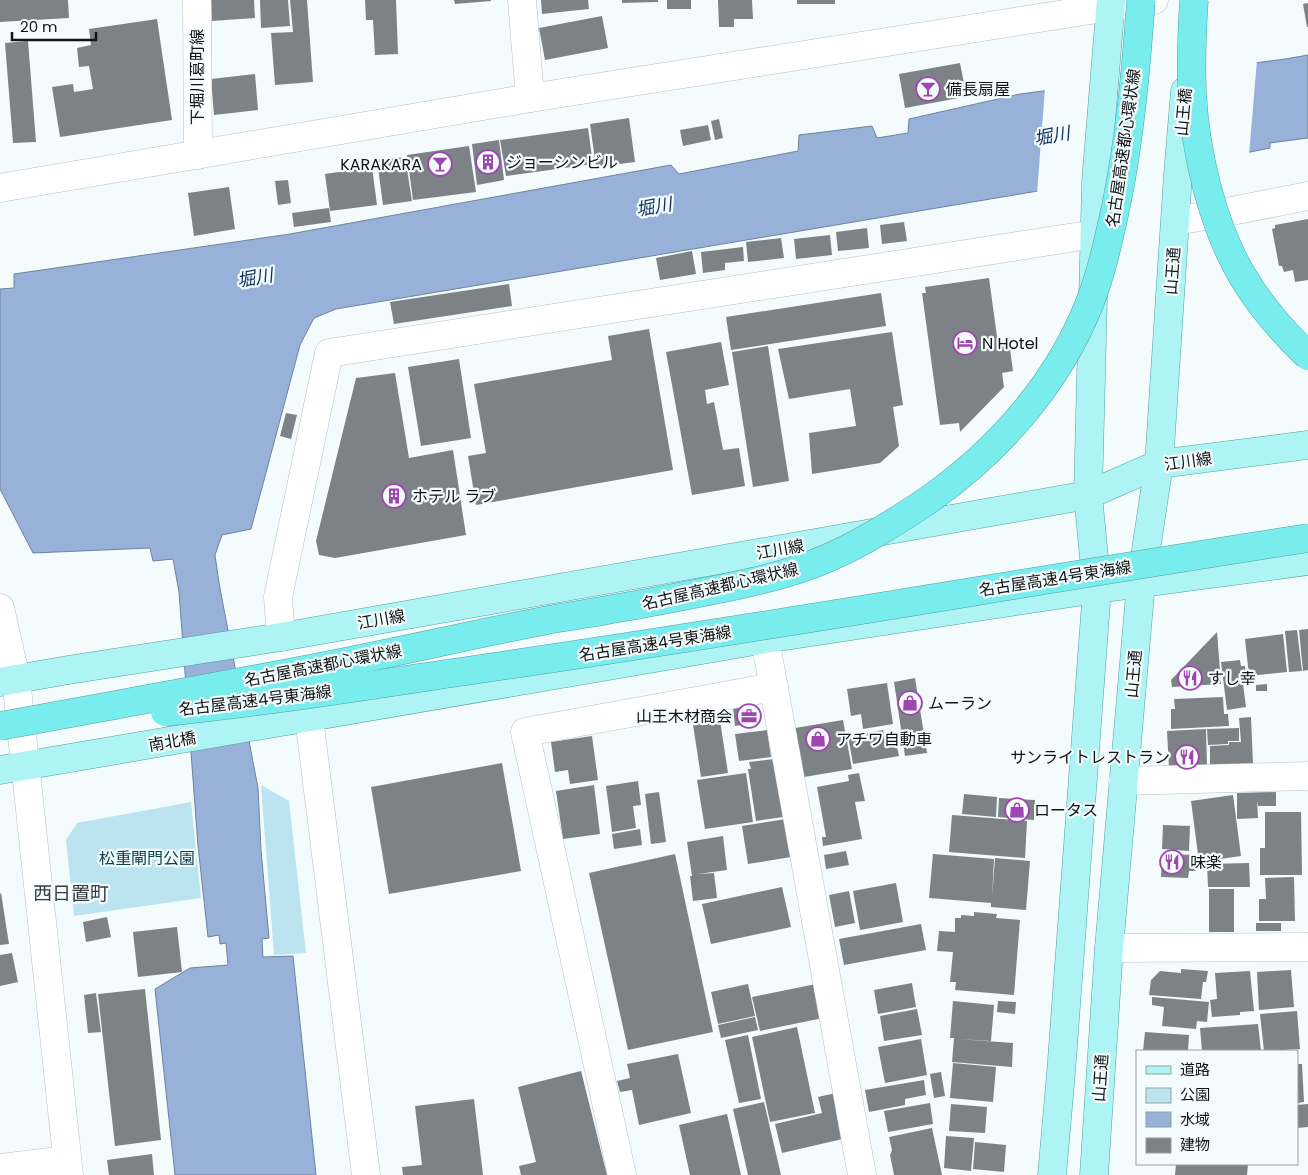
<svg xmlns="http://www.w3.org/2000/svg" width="1308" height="1175" viewBox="0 0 1308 1175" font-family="Poppins,'Noto Sans JP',sans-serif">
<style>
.green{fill:#bbe4f0}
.water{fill:#98b1d8;stroke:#70829e}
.pier{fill:#f3fbfd}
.building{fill:#7d8286}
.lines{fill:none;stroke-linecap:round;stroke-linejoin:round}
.minor-casing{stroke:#b8c0c2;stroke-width:29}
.major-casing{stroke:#55a0a2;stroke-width:29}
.minor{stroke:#fff;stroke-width:28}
.major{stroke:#aff4f5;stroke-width:28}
.highway-bridge-casing{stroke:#55a0a2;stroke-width:29;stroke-linecap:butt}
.highway-bridge{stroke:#79ecee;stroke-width:28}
.labels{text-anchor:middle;stroke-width:4.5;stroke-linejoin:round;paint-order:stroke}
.street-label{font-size:16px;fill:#111415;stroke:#f3fbfd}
.poi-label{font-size:16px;fill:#111415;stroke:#f3fbfd;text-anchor:start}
.park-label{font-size:16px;fill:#0b404c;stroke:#f3fbfd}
.water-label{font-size:18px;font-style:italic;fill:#0f2f5e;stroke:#f3fbfd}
.quarter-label{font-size:19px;fill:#363d3f;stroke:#f3fbfd}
</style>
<rect width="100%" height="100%" fill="#f3fbfd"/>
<g class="green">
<polygon points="261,785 289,801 306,953 274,955"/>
<polygon points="191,802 201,898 74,916 66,840 77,823"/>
</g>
<polygon class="water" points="1308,55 1308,138 1270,143 1270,148 1157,171 336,309 314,318 300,345 251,529 222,535 215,555 219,583 258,788 261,850 269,938 262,939 263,957 293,956 316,1175 175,1175 155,989 190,968 228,965 226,943 220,944 219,935 208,937 198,846 179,592 173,559 153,561 150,548 33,553 0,489 0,289 14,288 14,274 290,234 671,165 679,174 798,151 799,135 872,126 877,138 908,133 909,119 1020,94 1285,59"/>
<polygon class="pier" points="1257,60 1249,155 1158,174 1037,194 1045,88"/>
<g class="building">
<polygon points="0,0 68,0 69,18 0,22"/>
<polygon points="211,0 254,0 255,18 212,21"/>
<polygon points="260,0 288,0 290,26 261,28"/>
<polygon points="290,0 307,0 313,82 275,85 271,33 293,32"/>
<polygon points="365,0 396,0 398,54 375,55 373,20 366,20"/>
<polygon points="454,0 491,0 491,1 455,4"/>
<polygon points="541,0 588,0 589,9 542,14"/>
<polygon points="622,0 658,0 658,2 622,3"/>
<rect x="667" y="0" width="24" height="9"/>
<polygon points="718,0 752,0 753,19 734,19 734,27 719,27"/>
<rect x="797" y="0" width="38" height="4"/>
<polygon points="1308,3 1308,27 1307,27 1303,4"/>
<polygon points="602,16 608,48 545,60 539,28"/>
<polygon points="157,19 172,120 60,137 52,87 73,84 74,92 93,89 89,66 79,67 77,48 91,45 89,29"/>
<polygon points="28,41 36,142 13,143 5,43"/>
<polygon points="960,63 965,88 968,87 970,96 905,108 899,74"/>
<polygon points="255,74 258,110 214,115 211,79"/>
<polygon points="629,118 635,162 596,167 590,124"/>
<polygon points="719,119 723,138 715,140 711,121"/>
<polygon points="708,125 711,140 683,146 680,130"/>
<polygon points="588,128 593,164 506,176 500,140"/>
<polygon points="499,140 504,180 477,185 472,144"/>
<polygon points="469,146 476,192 413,200 407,155"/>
<polygon points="405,157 412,201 383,205 377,160"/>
<polygon points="372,167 377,205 330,211 325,174"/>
<polygon points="288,180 291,203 278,205 275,181"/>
<polygon points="229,187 235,229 194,236 188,193"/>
<polygon points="329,208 331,222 294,227 292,213"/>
<polygon points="1308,219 1308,280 1295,282 1293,270 1284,272 1282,266 1279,266 1272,229 1275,228 1275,225"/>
<polygon points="904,222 907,241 882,244 880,225"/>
<polygon points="867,228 869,248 838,251 836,232"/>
<polygon points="830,235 832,255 796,259 794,239"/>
<polygon points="781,238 784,258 748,262 746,242"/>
<polygon points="743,247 744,261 725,263 725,270 703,273 701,252"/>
<polygon points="692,251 696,274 660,280 656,258"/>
<polygon points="989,278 998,344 1009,342 1013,371 1002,373 1004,387 960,432 959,423 940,425 922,293 926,293 925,287"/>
<polygon points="509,284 512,306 394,324 390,302"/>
<polygon points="881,293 886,326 731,350 726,317"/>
<polygon points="649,329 673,470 476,505 468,456 486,453 474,384 612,360 608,336"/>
<polygon points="892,332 903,405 893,407 899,446 880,463 812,474 809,433 856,426 850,389 789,399 778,349"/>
<polygon points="721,342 729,385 705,390 707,404 714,402 723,450 739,448 745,486 692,495 666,352"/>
<polygon points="768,346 789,481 753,487 732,352"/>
<polygon points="459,359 471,438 421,446 408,367"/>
<polygon points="395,373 409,458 453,450 466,535 335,558 319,555 316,541 356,378"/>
<polygon points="286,413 297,415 291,439 280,436"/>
<polygon points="1308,629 1308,670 1303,671 1299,630"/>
<polygon points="1297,630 1302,671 1289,672 1285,631"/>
<polygon points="1217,632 1221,684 1172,687 1171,680"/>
<polygon points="1283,634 1287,672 1249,676 1245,639"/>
<polygon points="1240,660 1241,666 1245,666 1247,684 1243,684 1246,707 1227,710 1221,662"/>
<polygon points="915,678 927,753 905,756 894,682"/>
<polygon points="887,683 893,724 863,729 861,714 851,716 847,689"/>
<polygon points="1267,684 1267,691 1256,691 1256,685"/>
<polygon points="1223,697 1224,714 1228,714 1229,726 1171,729 1171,709 1175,709 1174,699"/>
<polygon points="752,705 755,723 735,726 733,708"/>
<polygon points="719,714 728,773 701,777 692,718"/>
<polygon points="1251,717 1253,764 1210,766 1210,746 1229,745 1229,742 1241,742 1239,718"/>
<polygon points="843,720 852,769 804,777 795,728"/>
<polygon points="1239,728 1239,741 1228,741 1228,744 1208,745 1207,729"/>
<polygon points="1206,729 1207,766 1169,768 1167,731"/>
<polygon points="767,730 771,757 739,761 735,734"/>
<polygon points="883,730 886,743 896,741 899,756 853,764 848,736"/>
<polygon points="592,736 598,780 570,784 568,770 555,772 551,742"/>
<polygon points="774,759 783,817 756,821 748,769 751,769 749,762"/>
<polygon points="502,763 521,871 389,894 371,787"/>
<polygon points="746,773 753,822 705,829 697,780"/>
<polygon points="859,773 865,801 855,802 862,839 823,846 822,837 826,837 817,787 849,781 848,775"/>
<polygon points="638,781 641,805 633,806 636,828 612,832 606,786"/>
<polygon points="594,785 600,834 563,839 556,791"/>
<polygon points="659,792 666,842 651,844 645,794"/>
<polygon points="1276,792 1276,806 1258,806 1257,801 1258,818 1237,819 1237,793"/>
<polygon points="964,794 997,797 996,817 962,814"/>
<polygon points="1233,795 1241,856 1199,862 1191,801"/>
<polygon points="999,798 1035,800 1034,820 998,817"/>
<polygon points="1265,812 1301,812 1302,875 1260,875 1260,848 1265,848"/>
<polygon points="952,815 1027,821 1025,858 949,852"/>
<polygon points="786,819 791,857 748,864 742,826"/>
<polygon points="1163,825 1190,826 1189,851 1162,849"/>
<polygon points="640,829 642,845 614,849 612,834"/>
<polygon points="723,836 727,870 698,874 714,873 717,898 693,901 690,876 692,876 687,842"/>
<polygon points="846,851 849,865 826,869 824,855"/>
<polygon points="675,854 713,1032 628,1050 589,873"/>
<polygon points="933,854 994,859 992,898 995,858 1030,861 1026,910 991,907 991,903 929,898"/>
<polygon points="1162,854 1197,855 1196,871 1189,871 1188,878 1161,877"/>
<polygon points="1249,863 1250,887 1208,887 1207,864"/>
<polygon points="1294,877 1295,921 1259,921 1259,899 1266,899 1265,878"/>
<polygon points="896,883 903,922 860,930 853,891"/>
<polygon points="782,887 791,927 711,944 702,904"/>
<rect x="1209" y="889" width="25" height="43"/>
<polygon points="849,891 855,923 835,927 829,895"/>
<polygon points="1,893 9,944 0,945 0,894"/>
<polygon points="974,912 997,914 996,918 1020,920 1014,995 955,990 956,982 950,982 953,952 937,951 939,931 955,932 955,918 961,918 961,915 974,916"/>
<polygon points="107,917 111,937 86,942 83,922"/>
<rect x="1256" y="923" width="25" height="8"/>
<polygon points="921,924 926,950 844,965 839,939"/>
<polygon points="177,927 182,972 138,977 133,932"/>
<polygon points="12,953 18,982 0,986 0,955"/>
<polygon points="1181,969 1208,971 1206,982 1203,982 1201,999 1149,995 1151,980 1160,971 1181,973"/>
<polygon points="1291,970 1294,1007 1259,1010 1257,972"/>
<polygon points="1250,971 1254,1011 1240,1012 1240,1015 1212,1017 1210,1000 1217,999 1215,973"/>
<polygon points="912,983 916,1007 878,1014 874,990"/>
<polygon points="748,984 755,1016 718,1024 711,992"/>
<polygon points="816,984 823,1018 760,1031 752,997"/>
<polygon points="145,989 161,1140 115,1146 98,994"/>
<polygon points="96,993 101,1032 88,1033 84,995"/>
<polygon points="1152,997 1209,1002 1207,1022 1197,1021 1196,1029 1162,1026 1164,1007 1152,1005"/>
<polygon points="953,1001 994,1005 991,1041 958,1039 1013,1043 1012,1067 952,1062 954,1038 950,1038"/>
<polygon points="998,1001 1016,1002 1015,1014 997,1012"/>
<polygon points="917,1009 922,1035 884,1041 880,1016"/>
<polygon points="1297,1011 1300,1049 1264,1051 1260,1014"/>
<polygon points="755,1017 758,1030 721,1038 718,1025"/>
<polygon points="1258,1024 1261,1051 1202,1051 1200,1028"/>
<polygon points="797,1027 815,1113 770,1122 752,1037"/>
<polygon points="1145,1032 1189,1035 1188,1051 1143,1051"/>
<polygon points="748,1035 761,1099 739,1103 725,1040"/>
<polygon points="921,1039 927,1075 885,1083 878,1047"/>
<polygon points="678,1054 691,1113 639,1125 632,1090 620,1092 617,1081 630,1078 627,1064"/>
<polygon points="953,1063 996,1067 993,1102 950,1098"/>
<polygon points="1297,1064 1302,1064 1304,1102 1297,1103"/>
<polygon points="581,1071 607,1175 521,1175 519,1166 536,1162 518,1087"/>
<polygon points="941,1072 945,1096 934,1098 930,1074"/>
<polygon points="924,1080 926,1095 905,1099 905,1105 869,1112 865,1090"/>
<polygon points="836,1093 847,1138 782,1153 775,1124 822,1113 818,1097"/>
<polygon points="474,1099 483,1175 403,1175 402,1167 422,1165 415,1106"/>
<polygon points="764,1102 781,1175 748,1175 733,1109"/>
<polygon points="930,1103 933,1124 888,1132 884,1111"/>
<polygon points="951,1104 987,1107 985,1133 949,1131"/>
<polygon points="1308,1104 1308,1127 1297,1128 1297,1105"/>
<polygon points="727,1114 741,1175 690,1175 679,1125"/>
<polygon points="932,1128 942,1175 894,1175 890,1155 892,1150 889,1137"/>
<polygon points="946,1136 974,1138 971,1171 944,1168"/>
<polygon points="975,1142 1006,1145 1004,1172 973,1169"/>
<polygon points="152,1154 154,1175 109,1175 107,1160"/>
<polygon points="1176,1164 1248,1164 1247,1175 1175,1175"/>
</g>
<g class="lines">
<g class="minor-casing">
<g id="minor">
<polyline points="197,0 198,155"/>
<polyline points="522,0 530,98"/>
<polyline points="0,188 530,98 1154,0"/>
<polyline points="1176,221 1237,210 1308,196"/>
<polyline points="0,608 16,679 69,1175"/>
<polyline points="281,637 278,597 329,353 1095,234"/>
<polyline points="765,639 862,1175"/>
<polyline points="309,718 366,1175"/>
<polyline points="1123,781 1308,776"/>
<polyline points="1109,948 1308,947"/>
<polyline points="0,1168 67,1160"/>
<polyline points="622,1175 525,732 774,687"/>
</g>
</g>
<g class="major-casing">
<g id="major">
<polyline points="0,682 68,670 281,637 1088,495 1159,464 1308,445"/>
<polyline points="0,770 765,639 1097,589 1308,561"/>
<polyline points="1052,1175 1061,1073 1097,589 1088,495 1096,182 1111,0"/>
<polyline points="1094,1175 1109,948 1141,583 1159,464 1178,174 1185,91"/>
</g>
</g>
<use href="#minor" class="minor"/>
<use href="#major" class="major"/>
<g class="highway-bridge-casing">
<g id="highway-bridge">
<path d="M1194,0C1192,30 1191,61 1192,91C1195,152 1212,225 1243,277C1261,307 1283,332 1308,356"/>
<path d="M165,712C275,701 384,683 493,667C765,628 1036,580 1308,538"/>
<path d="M0,726C108,706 217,687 325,666C398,652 470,635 543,621C568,616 593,613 618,608C649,603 679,597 709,591C744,584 779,577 813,564C853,549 891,525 927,501C998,451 1058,384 1090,302C1102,271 1109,238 1116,206C1130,138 1136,69 1141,0"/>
</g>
</g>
<use href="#highway-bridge" class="highway-bridge"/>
</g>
<defs>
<g id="bar-ring" transform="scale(1.25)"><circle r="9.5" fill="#f3fbfd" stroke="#a045b0" stroke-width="1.5"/><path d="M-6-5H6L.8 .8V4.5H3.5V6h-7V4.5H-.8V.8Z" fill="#a045b0"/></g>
<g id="building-ring" transform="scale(1.25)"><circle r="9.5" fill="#f3fbfd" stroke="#a045b0" stroke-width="1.5"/><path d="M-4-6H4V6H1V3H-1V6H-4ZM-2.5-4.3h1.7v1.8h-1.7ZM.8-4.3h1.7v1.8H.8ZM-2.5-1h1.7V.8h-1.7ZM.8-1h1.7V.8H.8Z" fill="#a045b0"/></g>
<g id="hotel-ring" transform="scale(1.25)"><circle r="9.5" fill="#f3fbfd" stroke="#a045b0" stroke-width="1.5"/><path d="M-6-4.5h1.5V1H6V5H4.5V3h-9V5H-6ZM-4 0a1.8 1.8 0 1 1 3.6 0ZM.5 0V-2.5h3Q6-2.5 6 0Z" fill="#a045b0"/></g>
<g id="restaurant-ring" transform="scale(1.25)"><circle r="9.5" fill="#f3fbfd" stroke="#a045b0" stroke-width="1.5"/><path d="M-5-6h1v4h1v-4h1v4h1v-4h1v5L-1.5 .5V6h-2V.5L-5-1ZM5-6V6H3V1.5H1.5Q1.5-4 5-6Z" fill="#a045b0"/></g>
<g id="shop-ring" transform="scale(1.25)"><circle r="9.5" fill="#f3fbfd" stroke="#a045b0" stroke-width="1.5"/><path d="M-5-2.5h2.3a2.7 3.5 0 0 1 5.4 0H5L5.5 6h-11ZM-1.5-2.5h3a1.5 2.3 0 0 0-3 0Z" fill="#a045b0"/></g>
<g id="office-ring" transform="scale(1.25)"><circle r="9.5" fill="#f3fbfd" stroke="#a045b0" stroke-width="1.5"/><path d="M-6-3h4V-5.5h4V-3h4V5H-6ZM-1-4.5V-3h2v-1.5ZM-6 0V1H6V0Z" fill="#a045b0"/></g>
</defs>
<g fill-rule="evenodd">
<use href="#bar-ring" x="928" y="89"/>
<use href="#building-ring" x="488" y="162"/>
<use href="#bar-ring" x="440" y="164"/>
<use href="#hotel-ring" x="965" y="343"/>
<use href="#building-ring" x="394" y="496"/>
<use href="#restaurant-ring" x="1190" y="678"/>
<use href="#shop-ring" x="910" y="703"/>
<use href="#office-ring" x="749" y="716"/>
<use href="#shop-ring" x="818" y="739"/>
<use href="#restaurant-ring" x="1187" y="757"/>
<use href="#shop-ring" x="1017" y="810"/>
<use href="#restaurant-ring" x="1172" y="862"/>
</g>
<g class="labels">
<g class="street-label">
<text transform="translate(197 77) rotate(-90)" y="6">下堀川葛町線</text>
<text transform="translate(1183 112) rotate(-85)" y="6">山王橋</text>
<text transform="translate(1123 148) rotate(-82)" y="6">名古屋高速都心環状線</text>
<text transform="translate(1172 271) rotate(-86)" y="6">山王通</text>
<text transform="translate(1188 461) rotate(-8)" y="6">江川線</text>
<text transform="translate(780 549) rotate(-10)" y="6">江川線</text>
<text transform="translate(1055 578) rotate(-9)" y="6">名古屋高速4号東海線</text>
<text transform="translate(720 586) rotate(-13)" y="6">名古屋高速都心環状線</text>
<text transform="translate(381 619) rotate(-10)" y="6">江川線</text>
<text transform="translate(655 643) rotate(-9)" y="6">名古屋高速4号東海線</text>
<text transform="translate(323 665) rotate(-11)" y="6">名古屋高速都心環状線</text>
<text transform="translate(1133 674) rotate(-85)" y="6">山王通</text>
<text transform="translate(255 700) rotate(-7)" y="6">名古屋高速4号東海線</text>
<text transform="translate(172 741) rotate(-10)" y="6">南北橋</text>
<text transform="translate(1100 1078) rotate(-86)" y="6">山王通</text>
</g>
<g class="poi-label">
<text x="946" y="95">備長扇屋</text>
<text x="506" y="168">ジョーシンビル</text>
<text x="422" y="170" text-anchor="end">KARAKARA</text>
<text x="982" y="349">N Hotel</text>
<text x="412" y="502">ホテル ラブ</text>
<text x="1208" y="684">すし幸</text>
<text x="928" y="709">ムーラン</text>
<text x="732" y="722" text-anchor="end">山王木材商会</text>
<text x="836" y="745">アチワ自動車</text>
<text x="1170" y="763" text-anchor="end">サンライトレストラン</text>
<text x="1034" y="816">ロータス</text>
<text x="1190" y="868">味楽</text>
</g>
<g class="park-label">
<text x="147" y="864">松重閘門公園</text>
</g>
<g class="water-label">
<text transform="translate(1052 136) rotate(-10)" y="6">堀川</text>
<text transform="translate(654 207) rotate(-10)" y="6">堀川</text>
<text transform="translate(255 278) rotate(-10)" y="6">堀川</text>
</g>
<g class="quarter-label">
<text x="71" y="900">西日置町</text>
</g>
</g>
<rect x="1136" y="1050" width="162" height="115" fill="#f3fbfd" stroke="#999fa0"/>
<rect x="1146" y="1066" width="25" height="8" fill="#aff4f5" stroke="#999fa0"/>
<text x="1180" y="1075" font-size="15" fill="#111415">道路</text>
<rect x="1146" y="1088" width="25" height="15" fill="#bbe4f0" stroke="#999fa0"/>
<text x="1180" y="1100" font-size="15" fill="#111415">公園</text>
<rect x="1146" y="1112" width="25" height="15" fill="#98b1d8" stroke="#999fa0"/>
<text x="1180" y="1125" font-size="15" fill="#111415">水域</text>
<rect x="1146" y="1138" width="25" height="15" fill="#7d8286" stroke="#999fa0"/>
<text x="1180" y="1150" font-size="15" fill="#111415">建物</text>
<path d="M12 32v8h84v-8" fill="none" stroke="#111415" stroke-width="2.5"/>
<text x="20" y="32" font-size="15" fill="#111415" stroke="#f3fbfd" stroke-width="4" paint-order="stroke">20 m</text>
</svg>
